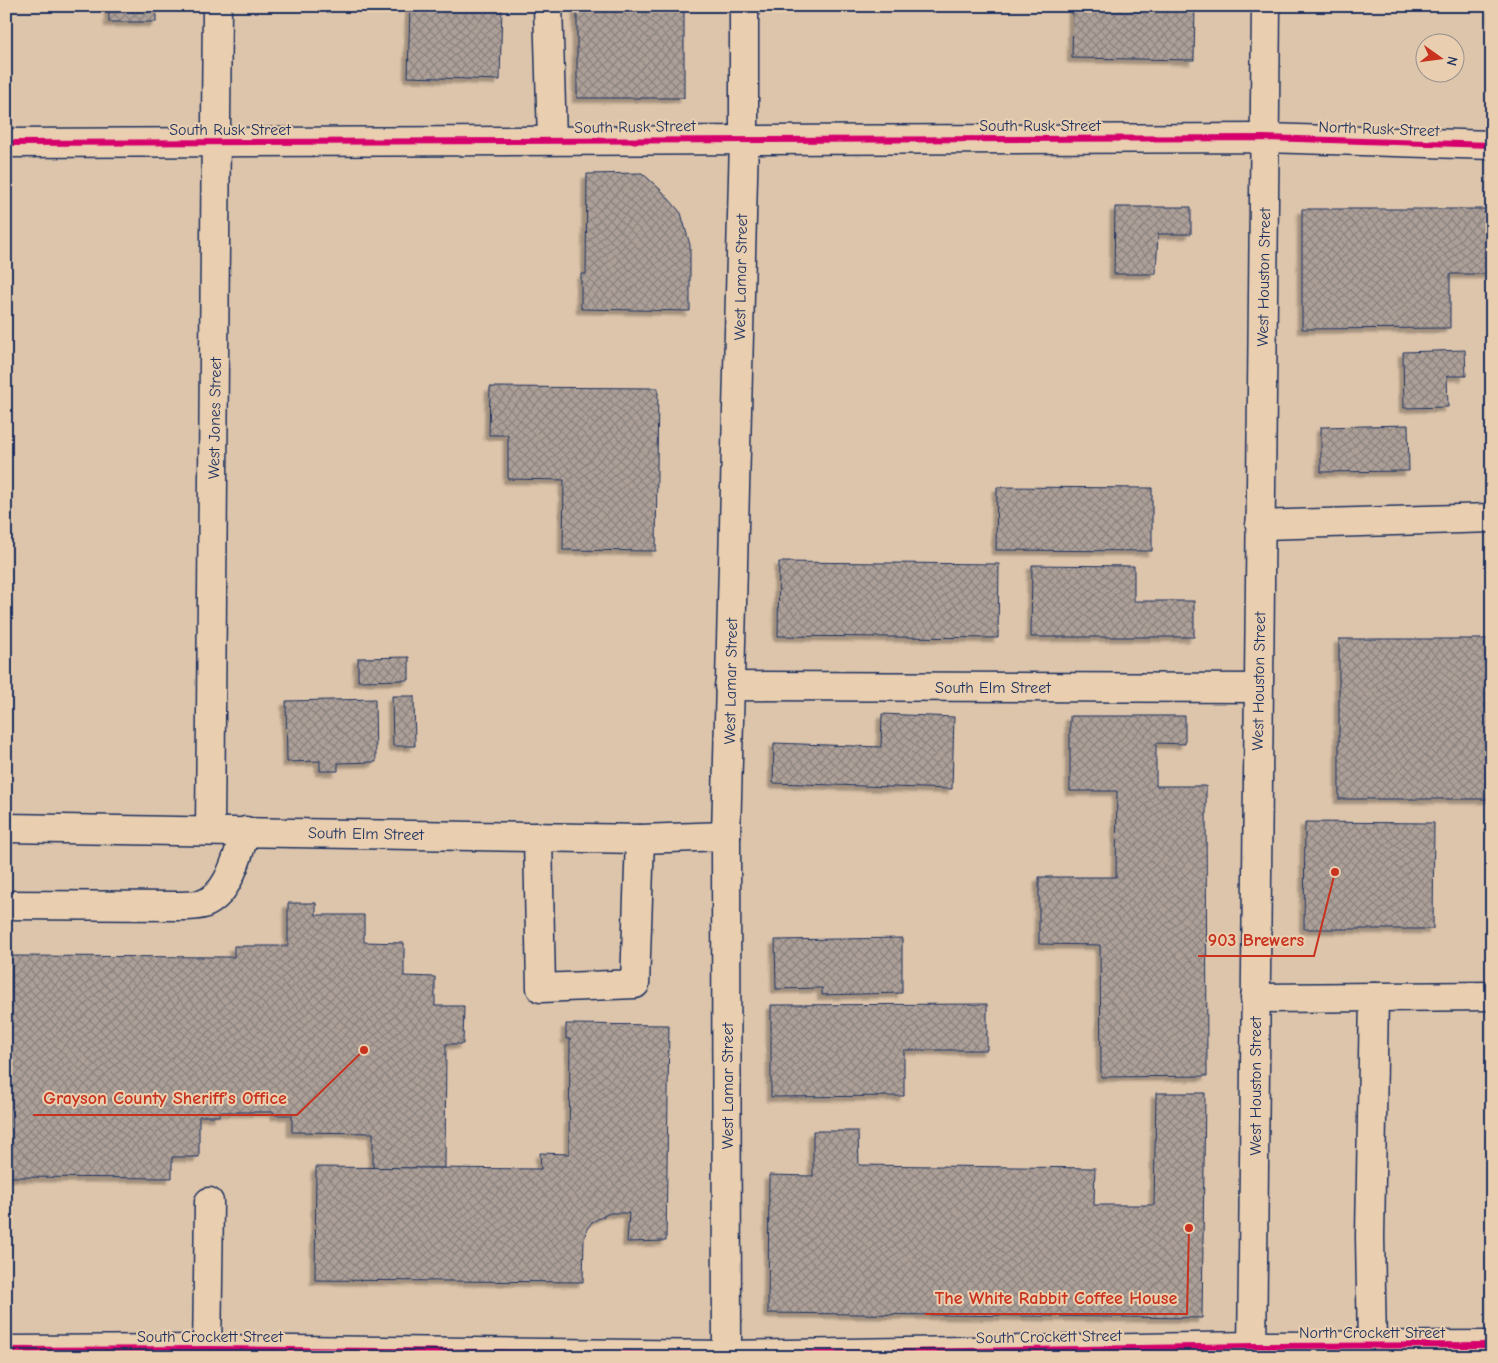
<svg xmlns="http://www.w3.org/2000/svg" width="1498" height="1363" viewBox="0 0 1498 1363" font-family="'Comic Neue',sans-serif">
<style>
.built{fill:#cbb7a4}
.building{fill:url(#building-cross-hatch);stroke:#1b2f5e;filter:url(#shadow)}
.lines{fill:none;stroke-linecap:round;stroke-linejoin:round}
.minor-casing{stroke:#1b2f5e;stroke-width:31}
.major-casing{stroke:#1b2f5e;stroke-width:31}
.minor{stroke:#e9cfb0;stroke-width:28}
.major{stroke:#e9cfb0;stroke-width:28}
.cycleway-casing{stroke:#e9cfb0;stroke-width:9}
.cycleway{stroke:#d6006c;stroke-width:6}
.labels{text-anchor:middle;stroke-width:4;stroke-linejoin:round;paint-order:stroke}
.street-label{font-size:16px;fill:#1b2f5e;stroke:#e9cfb0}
.leader{fill:none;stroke:#c8321e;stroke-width:2}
.callout-dot{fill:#c8321e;stroke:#e9cfb0;stroke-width:2}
.callout-label{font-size:18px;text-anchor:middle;font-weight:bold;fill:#c8321e;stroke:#e9cfb0;stroke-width:4;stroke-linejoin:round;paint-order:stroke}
</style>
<defs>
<pattern id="building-cross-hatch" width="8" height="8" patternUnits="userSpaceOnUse" patternTransform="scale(1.25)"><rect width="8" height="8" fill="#ada098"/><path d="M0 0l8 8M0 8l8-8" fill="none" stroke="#8c837f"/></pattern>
<filter id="shadow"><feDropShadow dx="-4.5" dy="4.5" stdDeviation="1" flood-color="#0004"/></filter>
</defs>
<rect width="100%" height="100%" fill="#ddc5ab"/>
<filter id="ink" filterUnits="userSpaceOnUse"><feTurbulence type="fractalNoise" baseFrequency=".02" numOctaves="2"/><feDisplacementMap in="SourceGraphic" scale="10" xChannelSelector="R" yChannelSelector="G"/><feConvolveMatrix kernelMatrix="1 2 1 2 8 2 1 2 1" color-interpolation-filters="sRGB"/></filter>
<g filter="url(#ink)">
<polygon class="built" points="1487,6 1492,6 1492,116 1489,116"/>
<g class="building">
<rect x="109" y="6" width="47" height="16"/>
<polygon points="410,6 502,6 500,80 408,77"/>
<rect x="577" y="6" width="107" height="92"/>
<polygon points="1073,6 1195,6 1194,60 1072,58"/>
<polygon points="642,173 662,191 681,213 690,245 690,311 581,309 581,274 586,274 587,174"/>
<polygon points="1115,207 1191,207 1191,234 1158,234 1156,274 1114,274"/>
<polygon points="1302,209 1492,209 1492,274 1450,274 1450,328 1302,329"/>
<polygon points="1465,350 1466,376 1447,376 1448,407 1404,408 1403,352"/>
<polygon points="490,387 658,388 656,551 563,550 564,480 508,479 508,435 489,435"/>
<polygon points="1408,425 1409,471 1321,472 1321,427"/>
<polygon points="997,487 1152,488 1152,551 996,550"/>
<polygon points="779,562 999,564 998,638 778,636"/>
<polygon points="1032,565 1134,566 1134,601 1194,601 1194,637 1031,637"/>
<rect x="1339" y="639" width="153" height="160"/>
<polygon points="409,657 409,680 358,681 358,658"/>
<polygon points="392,696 414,696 415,746 393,746"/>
<polygon points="375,699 376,762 338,763 338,771 320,771 320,761 287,762 286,701"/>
<polygon points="882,714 954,717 952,789 773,783 774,743 881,747"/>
<polygon points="1070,716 1185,716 1185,744 1156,743 1156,786 1206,786 1207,1076 1101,1077 1100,945 1039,944 1039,877 1116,877 1117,791 1070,791"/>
<polygon points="1305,822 1434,823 1433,929 1304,929"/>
<polygon points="288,903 316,903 316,915 364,915 364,942 404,943 404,976 435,977 435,1006 464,1006 463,1044 446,1044 445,1168 373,1168 373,1133 292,1132 292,1115 275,1115 274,1112 219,1112 219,1116 199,1116 199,1157 172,1157 172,1178 9,1177 11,956 234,957 234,946 288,946"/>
<polygon points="902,938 902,993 822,995 822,988 776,989 775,940"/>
<polygon points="6,950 9,950 11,956 9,1109 6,1109"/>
<polygon points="987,1004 987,1050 904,1050 904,1096 771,1097 771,1005"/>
<polygon points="566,1024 669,1025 666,1241 627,1242 629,1213 610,1213 592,1222 587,1229 584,1240 583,1282 315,1280 316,1167 541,1169 540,1153 569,1154 570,1039 566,1039"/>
<polygon points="1156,1093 1205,1093 1202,1318 768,1313 769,1175 813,1176 813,1131 858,1131 859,1165 1095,1168 1094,1205 1154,1205"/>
</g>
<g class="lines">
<g class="minor-casing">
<g id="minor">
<polyline points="548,6 552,140"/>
<polyline points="6,143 1265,138 1492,145"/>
<polyline points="1260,525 1492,518"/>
<polyline points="729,686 1257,688"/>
<polyline points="6,828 640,839 726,836"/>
<polyline points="210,830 217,6"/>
<polyline points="538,837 541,988 635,984 640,839"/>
<path d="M6,905L179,906C187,906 196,906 203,904C230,894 237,855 246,831"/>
<polyline points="1255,998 1492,996"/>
<polyline points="1372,1345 1370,1237 1374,997"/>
<polyline points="6,1350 208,1349 727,1355 1253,1346 1492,1345"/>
<polyline points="207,1357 209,1202"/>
</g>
</g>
<g class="major-casing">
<g id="major">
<polyline points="727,1357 726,836 744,139 744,6"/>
<polyline points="1252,1357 1266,6"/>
</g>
</g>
<use href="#minor" class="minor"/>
<use href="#major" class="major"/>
<g class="cycleway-casing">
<g id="cycleway">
<polyline points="6,143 1265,138 1492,145"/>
<polyline points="6,1350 208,1349 727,1355 1253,1346 1492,1345"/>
</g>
</g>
<use href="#cycleway" class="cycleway"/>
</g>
</g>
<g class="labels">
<g class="street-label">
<text x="1040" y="131">South Rusk Street</text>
<text transform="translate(635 126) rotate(-1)" y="6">South Rusk Street</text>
<text transform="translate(1379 128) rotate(2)" y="6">North Rusk Street</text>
<text x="230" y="135">South Rusk Street</text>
<text transform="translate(740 277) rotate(-89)" y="6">West Lamar Street</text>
<text transform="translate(1263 277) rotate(-89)" y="6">West Houston Street</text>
<text transform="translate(214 418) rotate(-89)" y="6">West Jones Street</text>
<text transform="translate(730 681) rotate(-89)" y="6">West Lamar Street</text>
<text transform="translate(1258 681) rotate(-89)" y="6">West Houston Street</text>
<text x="993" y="693">South Elm Street</text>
<text transform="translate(366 833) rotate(1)" y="6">South Elm Street</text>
<text transform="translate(727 1086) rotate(-90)" y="6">West Lamar Street</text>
<text transform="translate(1255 1086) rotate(-90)" y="6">West Houston Street</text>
<text x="1372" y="1338">North Crockett Street</text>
<text x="210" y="1342">South Crockett Street</text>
<text transform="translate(1049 1336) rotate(-1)" y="6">South Crockett Street</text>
</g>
</g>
<path class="leader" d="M1335 872L1314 956H1198M364 1050L297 1115H33M1189 1228L1187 1314H925"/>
<g class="callout-dot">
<circle cx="1335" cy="872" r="5"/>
<circle cx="364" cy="1050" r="5"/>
<circle cx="1189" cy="1228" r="5"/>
</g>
<g class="callout-label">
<text x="1256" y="946">903 Brewers</text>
<text x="165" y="1104">Grayson County Sheriff’s Office</text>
<text x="1056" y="1304">The White Rabbit Coffee House</text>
</g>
<rect width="1498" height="1363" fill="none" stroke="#e9cfb0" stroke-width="25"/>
<rect x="12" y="12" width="1473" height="1338" fill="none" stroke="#1b2f5e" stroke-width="2" filter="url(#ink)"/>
<g transform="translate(1440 58) rotate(104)"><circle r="24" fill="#e9cfb0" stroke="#978f8f"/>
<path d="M0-4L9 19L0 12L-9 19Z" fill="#c8321e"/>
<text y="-8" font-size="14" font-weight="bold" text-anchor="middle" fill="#1b2f5e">N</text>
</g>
</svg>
